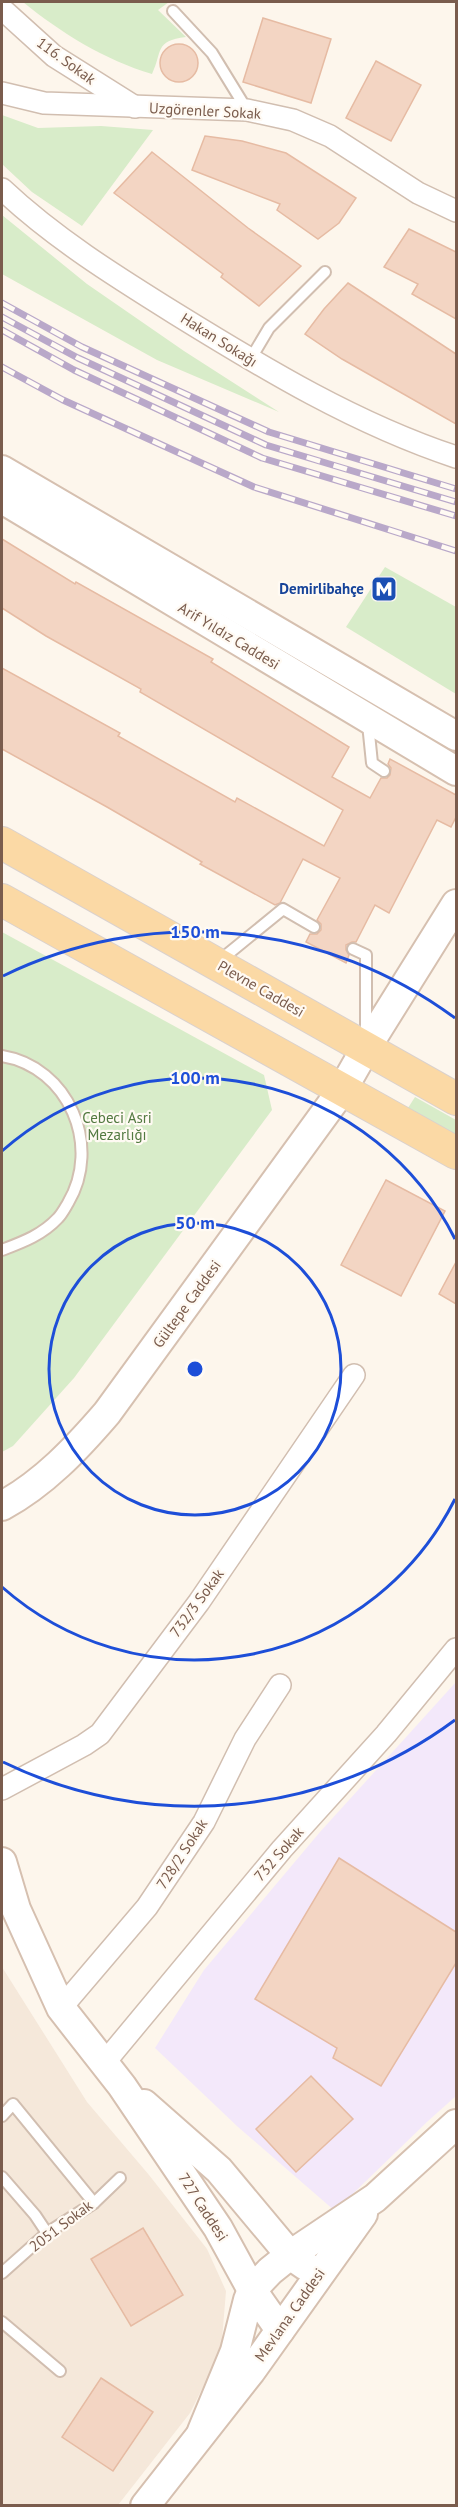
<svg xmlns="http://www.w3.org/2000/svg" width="458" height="2507" viewBox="0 0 458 2507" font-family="'PT Sans',sans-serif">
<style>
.residential{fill:#f5e8da}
.education{fill:#f3e8fa}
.green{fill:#d8ecc9}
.building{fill:#f3d5c3;stroke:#e6bba3;stroke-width:1.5}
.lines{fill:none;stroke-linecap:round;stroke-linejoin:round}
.lane-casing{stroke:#d1beb0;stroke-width:14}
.street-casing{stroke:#d1beb0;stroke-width:24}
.secondary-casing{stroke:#d6c0b0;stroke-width:32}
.primary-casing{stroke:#dad1cd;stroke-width:34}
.lane{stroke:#fff;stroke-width:10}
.street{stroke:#fff;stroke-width:21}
.secondary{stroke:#fff;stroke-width:28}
.primary{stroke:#fbd9a5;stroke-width:32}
.rail-casing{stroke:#b9a8c9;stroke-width:7}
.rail{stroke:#fffaf3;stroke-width:4.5;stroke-dasharray:14;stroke-linecap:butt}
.ring{fill:none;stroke:#1d4ed8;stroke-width:3}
.labels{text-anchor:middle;stroke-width:4.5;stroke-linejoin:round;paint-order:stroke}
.street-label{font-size:15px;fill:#7a5c4d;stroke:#fffaf3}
.transit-label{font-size:15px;font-weight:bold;fill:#164399;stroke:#fffaf3;text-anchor:end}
.park-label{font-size:15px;fill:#537a41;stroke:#fffaf3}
.centre{fill:#1d4ed8;stroke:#fffaf3;stroke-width:3}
.ring-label{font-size:18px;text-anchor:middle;font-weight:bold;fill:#1d4ed8;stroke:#fffaf3;stroke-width:4.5;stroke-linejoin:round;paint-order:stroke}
</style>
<rect width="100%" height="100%" fill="#fdf6ec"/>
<polygon class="residential" points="2,1967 87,2102 149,2175 207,2249 226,2291 221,2351 190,2413 118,2505 2,2505"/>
<polygon class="education" points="456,1682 456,2096 428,2121 335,2211 238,2127 155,2048 204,1970 320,1832"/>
<g class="green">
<path d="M23,2H169L158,10L186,37C154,41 163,51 152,74C105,60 61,33 23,2Z"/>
<polygon points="2,115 38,128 101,126 153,130 82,226 32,192 2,164"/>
<polygon points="2,215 87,284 184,351 279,412 157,360 2,274"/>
<polygon points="385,567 456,607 456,694 346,627"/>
<polygon points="2,932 264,1075 272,1110 74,1378 13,1446 2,1452"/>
<polygon points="415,1097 456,1120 456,1135 408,1108"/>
</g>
<g class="building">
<polygon points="263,18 331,39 311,103 243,82"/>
<circle cx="179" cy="63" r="19"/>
<polygon points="376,61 421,85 391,141 346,118"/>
<polygon points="205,136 242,141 286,153 356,198 339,223 318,239 277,210 280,204 192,170"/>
<polygon points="152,152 248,228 301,266 259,306 221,277 223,274 114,193"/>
<polygon points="409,229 456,252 456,319 412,294 418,284 384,267"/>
<polygon points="348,283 456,354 456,424 342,359 305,334 324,309"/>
<polygon points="2,539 75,584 76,582 213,659 211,662 349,747 332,777 370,798 381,778 387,778 390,775 391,768 388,764 390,759 456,795 456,817 451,827 437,820 389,913 375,905 356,942 352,942 346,945 346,950 349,955 346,963 306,942 310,934 317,934 321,930 321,924 317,920 340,878 303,859 280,903 275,905 200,864 202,862 107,807 2,749 2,668 120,733 118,736 235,802 237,798 324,846 343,810 140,692 141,689 46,636 2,608"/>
<polygon points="386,1180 445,1211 401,1296 341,1265"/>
<polygon points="456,1262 456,1304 439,1294"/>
<polygon points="339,1858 456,1932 456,1963 381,2086 333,2058 337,2048 255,1999"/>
<polygon points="311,2076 353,2119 296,2172 256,2129"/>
<polygon points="143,2228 183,2295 131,2326 91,2259"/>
<polygon points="101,2378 153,2412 113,2471 62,2437"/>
</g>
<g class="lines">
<g class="lane-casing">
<g id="lane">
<polyline points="173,11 212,53 247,110"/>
<polyline points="250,360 269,328 325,272"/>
<polyline points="368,724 372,763 384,771"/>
<polyline points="353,949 366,955 366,1036"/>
<polyline points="218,962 283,909 314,927"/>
<path d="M2,1056C69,1067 102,1146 68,1203C65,1208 62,1214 58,1218C42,1235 23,1242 2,1250"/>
<polyline points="2,2116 13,2104 94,2203"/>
<polyline points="2,2177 35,2215 47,2233"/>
<polyline points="2,2273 47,2233 94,2203 120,2178"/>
<polyline points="2,2322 60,2371"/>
</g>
</g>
<g class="street-casing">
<g id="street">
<polyline points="2,9 54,56 135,107"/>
<polyline points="2,93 44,103 247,110 293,120 330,136 418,193 456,211"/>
<path d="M2,189C54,238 115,276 176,314C265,369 356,424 456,457"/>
<polyline points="2,1789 84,1745 100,1734 199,1602 354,1375"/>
<polyline points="61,2008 147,1907 204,1822 245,1739 280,1685"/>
<polyline points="105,2062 282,1849 386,1734 456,1649"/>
</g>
</g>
<g class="secondary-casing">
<g id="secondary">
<polyline points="2,470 456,736"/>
<polyline points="2,499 456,771"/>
<path d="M2,1506C44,1483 76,1449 107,1413L342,1090L366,1048L456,904"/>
<polyline points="2,1862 16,1909 61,2008 122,2086 218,2228 252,2290 280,2330"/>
<polyline points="144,2104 219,2170 290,2255 306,2266"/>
<polyline points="202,2431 235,2351 248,2300 252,2290 270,2271 290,2255 375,2198 456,2124"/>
<polyline points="145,2506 251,2371 363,2214"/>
</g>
</g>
<g class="primary-casing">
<g id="primary">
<polyline points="2,843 456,1099"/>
<polyline points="2,900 456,1153"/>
</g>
</g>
<use href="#lane" class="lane"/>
<use href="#street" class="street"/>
<use href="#secondary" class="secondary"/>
<use href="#primary" class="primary"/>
<g class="rail-casing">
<g id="rail">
<polyline points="2,303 82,347 269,432 456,489"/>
<polyline points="2,317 78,358 266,445 456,502"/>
<polyline points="2,330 74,370 262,458 456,516"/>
<polyline points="2,367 63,400 254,487 456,551"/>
</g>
</g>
<use href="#rail" class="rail"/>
</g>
<g class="ring">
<circle cx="195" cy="1369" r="146"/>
<path d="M455 1499A291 291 0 0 1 2 1587M2 1151A291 291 0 0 1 455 1239"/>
<path d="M455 1720A437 437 0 0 1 3 1762M3 976A437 437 0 0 1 455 1018"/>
</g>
<defs>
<g id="metro-square" transform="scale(1.35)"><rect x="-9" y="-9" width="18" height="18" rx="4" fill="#1a4fb4" stroke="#fffaf3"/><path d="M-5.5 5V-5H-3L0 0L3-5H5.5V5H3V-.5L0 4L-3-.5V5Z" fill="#fff"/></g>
</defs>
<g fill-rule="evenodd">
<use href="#metro-square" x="384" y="589"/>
</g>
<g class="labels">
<g class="street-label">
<text transform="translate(66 61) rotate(36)" y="5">116. Sokak</text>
<text transform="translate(205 111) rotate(3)" y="5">Uzgörenler Sokak</text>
<text transform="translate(219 340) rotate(32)" y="5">Hakan Sokağı</text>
<text transform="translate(229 636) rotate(31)" y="5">Arif Yıldız Caddesi</text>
<text transform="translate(261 989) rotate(30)" y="5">Plevne Caddesi</text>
<text transform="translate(187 1304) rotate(-54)" y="5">Gültepe Caddesi</text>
<text transform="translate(197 1603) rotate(-54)" y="5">732/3 Sokak</text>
<text transform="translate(182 1854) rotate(-57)" y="5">728/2 Sokak</text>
<text transform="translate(279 1854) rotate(-49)" y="5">732 Sokak</text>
<text transform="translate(203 2207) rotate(57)" y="5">727 Caddesi</text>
<text transform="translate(61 2226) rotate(-37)" y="5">2051 Sokak</text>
<text transform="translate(290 2315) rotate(-55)" y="5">Mevlana. Caddesi</text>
</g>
<g class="transit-label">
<text x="364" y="594">Demirlibahçe</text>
</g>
<g class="park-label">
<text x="117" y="1123">Cebeci Asri<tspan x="117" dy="17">Mezarlığı</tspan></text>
</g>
</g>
<circle cx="195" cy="1369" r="9" class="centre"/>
<g class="ring-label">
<text x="195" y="938">150 m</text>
<text x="195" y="1084">100 m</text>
<text x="195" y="1229">50 m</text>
</g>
<rect width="458" height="2507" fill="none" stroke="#7a5c4d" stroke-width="6"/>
</svg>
